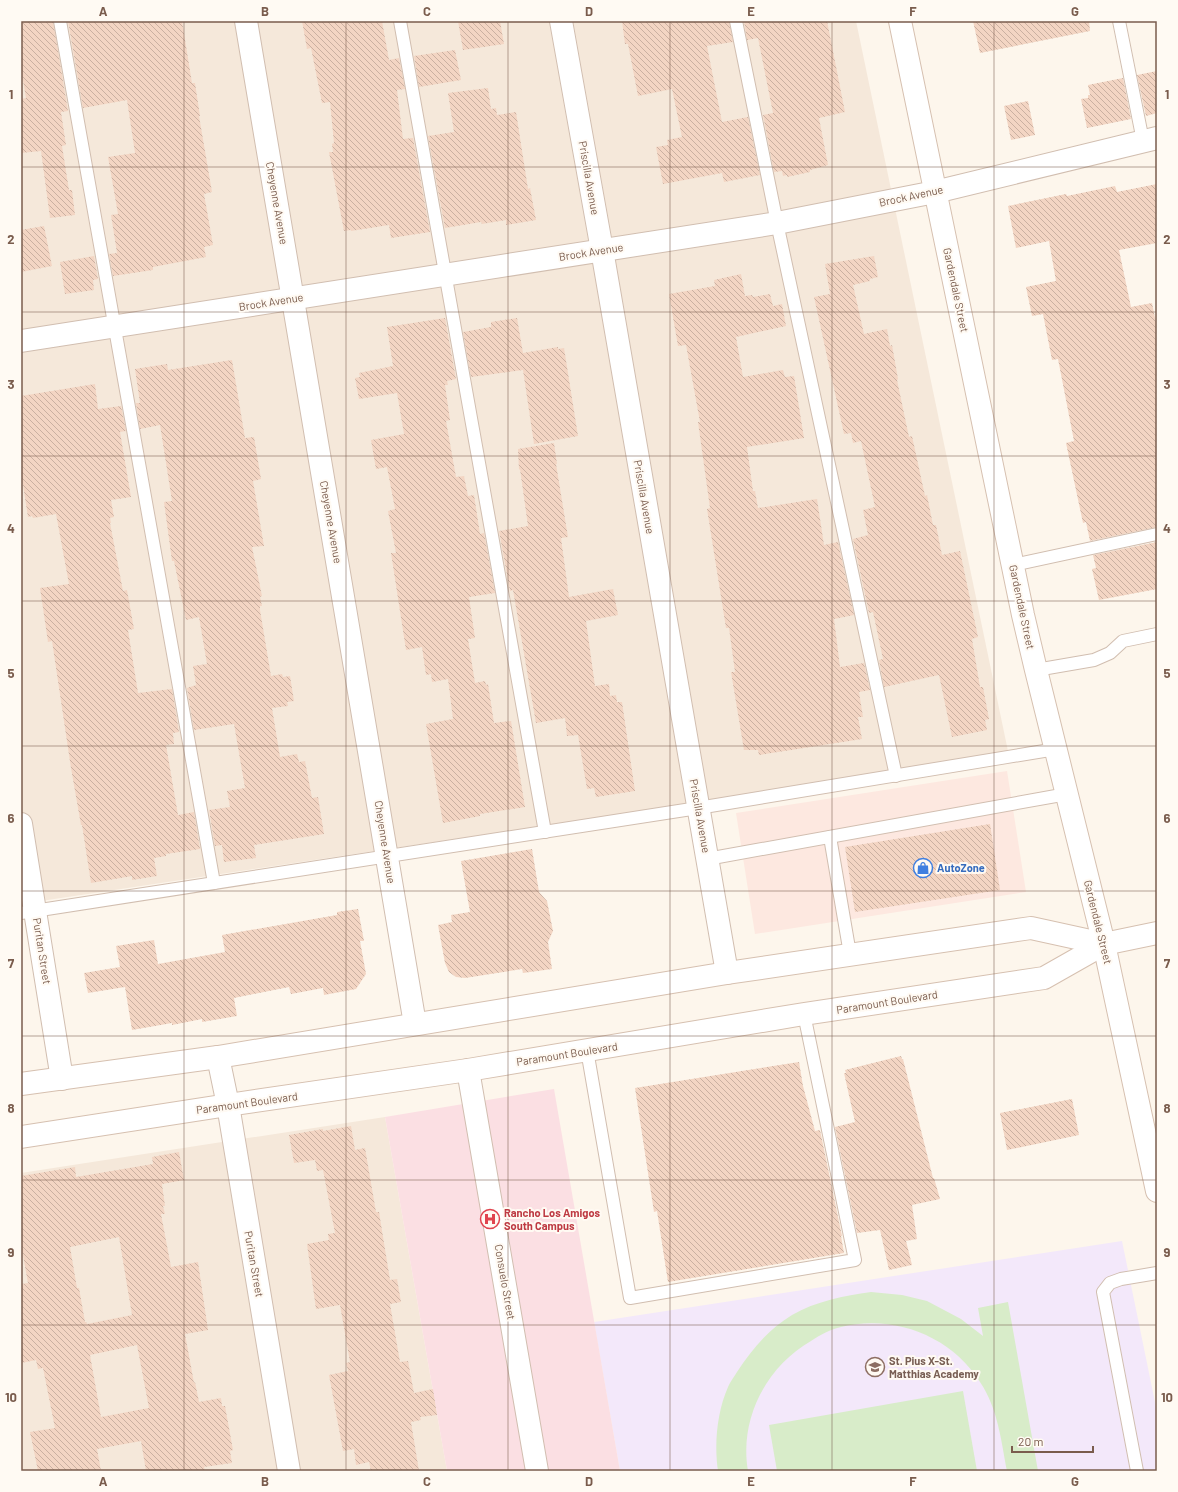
<svg xmlns="http://www.w3.org/2000/svg" width="1178" height="1492" viewBox="0 0 1178 1492" font-family="Barlow,sans-serif">
<style>
.residential{fill:#f5e8da}
.commercial{fill:#fde8e0}
.education{fill:#f3e8fa}
.medical{fill:#fbdfe3}
.garden{fill:#d8ecc9}
.building{fill:url(#building-back-hatch);fill-rule:evenodd}
.lines{fill:none;stroke-linecap:round;stroke-linejoin:round}
.lane-casing{stroke:#d1beb0;stroke-width:14}
.street-casing{stroke:#d1beb0;stroke-width:24}
.secondary-casing{stroke:#d6c0b0;stroke-width:24}
.lane{stroke:#fff;stroke-width:12}
.street{stroke:#fff;stroke-width:22}
.secondary{stroke:#fff;stroke-width:22}
.grid{fill:none;stroke:#7a5c4d;stroke-width:1;stroke-opacity:0.55}
.labels{text-anchor:middle;stroke-width:4;stroke-linejoin:round;paint-order:stroke}
.street-label{font-size:11px;fill:#7a5c4d;stroke:#fffaf3}
.shop-label{font-size:11px;font-weight:bold;fill:#366cbe;stroke:#fffaf3;text-anchor:start}
.health-label{font-size:11px;font-weight:bold;fill:#be3a42;stroke:#fffaf3;text-anchor:start}
.education-label{font-size:11px;font-weight:bold;fill:#785e54;stroke:#fffaf3;text-anchor:start}
.neatline{fill:none;stroke:#7a5c4d;stroke-width:1.5}
.grid-label{font-size:13px;text-anchor:middle;font-weight:bold;fill:#7a5c4d}
</style>
<defs>
<pattern id="building-back-hatch" width="6" height="6" patternUnits="userSpaceOnUse"><rect width="6" height="6" fill="#f3d5c3"/><path d="M-1 5l2 2M0 0l6 6M5-1l2 2" fill="none" stroke="#cab0a1"/></pattern>
</defs>
<rect width="100%" height="100%" fill="#fdf6ec"/>
<g class="residential">
<polygon points="21,21 856,21 1009,756 21,904"/>
<polygon points="385,1117 447,1471 21,1471 21,1173"/>
</g>
<polygon class="commercial" points="1007,771 1026,892 755,934 736,813"/>
<polygon class="education" points="1122,1241 1157,1412 1157,1471 620,1471 594,1322"/>
<polygon class="medical" points="554,1089 620,1471 447,1471 385,1117"/>
<g class="garden">
<path d="M871,1292L902,1295L927,1301L961,1319L983,1336L978,1308L1008,1302L1038,1471H1007C1001,1440 998,1409 980,1382C951,1336 894,1314 841,1327C831,1329 820,1335 811,1341C766,1367 739,1419 748,1471H718C714,1444 717,1412 728,1387C730,1382 734,1377 737,1372C752,1349 769,1329 792,1315C816,1301 844,1296 871,1292Z"/>
<polygon points="963,1391 977,1471 777,1471 769,1425"/>
</g>
<g class="building">
<polygon points="21,21 53,21 68,111 61,112 66,145 62,146 69,190 72,190 75,215 50,218 41,151 21,153 21,99 26,98 21,69"/>
<polygon points="68,21 182,21 191,77 192,83 195,83 200,116 199,116 212,192 204,194 213,245 204,247 206,257 153,267 153,270 113,276 109,254 117,253 111,215 118,214 108,157 135,153 127,100 83,108"/>
<polygon points="302,21 382,21 389,60 399,58 405,89 397,90 403,139 413,138 430,232 391,238 389,225 351,231 351,230 344,231 329,152 333,152 332,144 334,143 330,102 322,103 311,48 307,49"/>
<polygon points="458,21 500,21 504,44 463,50"/>
<polygon points="622,21 729,21 733,42 707,46 722,122 748,117 760,175 724,182 722,173 663,184 656,147 668,145 667,140 682,137 672,89 638,96 628,44 625,44"/>
<polygon points="744,21 827,21 845,112 819,118 828,165 810,170 810,172 787,177 787,175 783,176 782,171 774,172 763,115 773,113 758,38 747,40"/>
<polygon points="973,21 1089,21 1090,31 980,53"/>
<polygon points="455,50 461,80 419,87 414,56"/>
<polygon points="1157,71 1157,113 1146,116 1137,75"/>
<polygon points="1123,78 1131,119 1087,128 1081,99 1088,98 1088,95 1090,95 1088,85"/>
<polygon points="488,88 491,109 496,108 497,115 516,112 528,189 530,188 536,220 506,225 506,220 482,224 481,222 445,228 428,136 454,132 448,93"/>
<polygon points="1028,101 1035,135 1011,140 1004,106"/>
<polygon points="1157,184 1157,243 1119,250 1131,307 1152,303 1157,328 1157,527 1090,541 1086,522 1083,523 1066,443 1074,441 1058,359 1052,360 1043,314 1032,316 1026,287 1056,281 1049,241 1016,248 1008,206 1066,194 1067,196 1115,186 1117,192"/>
<polygon points="44,226 52,266 21,272 21,230"/>
<polygon points="94,256 98,279 93,280 94,290 65,294 60,262"/>
<polygon points="874,256 878,277 870,279 870,281 853,285 864,334 887,329 890,346 892,345 898,379 897,380 909,437 912,436 925,496 927,495 933,525 936,525 942,555 960,551 978,637 972,639 980,687 983,687 989,719 985,720 987,730 952,737 939,675 884,687 879,660 883,659 873,612 869,613 853,539 868,535 863,510 875,507 861,441 853,443 851,433 844,434 814,297 830,294 825,264"/>
<polygon points="741,274 745,296 752,295 753,297 770,294 773,306 782,304 786,326 736,337 743,377 783,370 785,377 794,376 804,438 747,447 753,491 755,491 758,508 817,499 824,545 838,542 854,615 834,619 840,667 864,663 870,690 859,692 863,717 858,717 862,739 759,755 758,750 744,750 731,672 735,672 729,628 726,628 707,509 710,508 698,422 700,422 686,345 678,346 669,294 715,286 714,280"/>
<polygon points="445,318 456,379 447,381 448,385 445,385 450,420 446,421 456,477 464,476 468,496 474,495 480,534 484,533 495,593 469,597 475,638 468,639 475,683 485,681 486,685 488,684 494,723 511,721 525,807 480,814 480,816 443,823 426,724 453,719 448,679 432,682 431,674 426,675 422,647 406,650 391,553 396,553 388,511 395,509 387,467 376,469 371,440 404,434 397,393 359,399 355,378 360,377 359,373 393,366 387,327"/>
<polygon points="517,318 523,353 558,347 558,349 564,348 578,436 534,444 523,370 471,377 463,332 491,327 491,322"/>
<polygon points="232,360 245,438 254,437 261,479 253,481 264,546 252,547 262,596 260,597 262,606 260,606 260,610 271,676 282,674 283,677 290,676 294,701 287,702 288,706 272,708 280,757 297,754 299,762 305,761 312,798 318,797 324,834 254,845 256,858 224,862 222,845 215,846 209,810 230,807 227,791 245,788 234,724 194,730 187,688 196,685 193,666 207,664 199,617 186,620 174,561 172,561 164,502 172,501 160,425 140,429 136,403 140,403 135,369 167,364 168,370"/>
<polygon points="95,384 98,409 121,406 126,431 120,432 131,497 111,500 114,517 110,518 111,523 110,523 123,591 127,590 134,629 128,630 138,693 172,689 179,732 173,733 174,744 166,745 178,815 194,812 200,849 166,854 166,856 154,858 157,876 132,880 132,876 91,883 82,825 81,825 71,768 52,641 48,642 40,588 69,584 56,514 33,518 32,516 28,517 21,472 21,396"/>
<polygon points="554,443 557,464 556,464 568,537 561,538 569,597 613,589 618,615 586,621 595,686 609,684 610,696 616,695 617,702 622,702 635,791 596,797 594,788 587,789 578,735 567,736 565,718 536,723 513,590 510,591 499,531 528,526 520,469 519,470 518,449"/>
<polygon points="1157,542 1157,589 1099,600 1092,569 1096,568 1093,555"/>
<polygon points="990,824 1000,890 855,912 845,847"/>
<polygon points="532,849 539,892 547,901 553,931 548,942 552,969 523,973 522,969 465,978 456,977 449,972 445,963 438,925 452,922 451,915 470,912 461,861"/>
<polygon points="358,909 364,941 360,941 366,974 356,989 324,995 323,988 291,994 289,987 234,998 237,1016 202,1022 202,1019 172,1025 172,1023 132,1030 125,987 88,993 84,973 120,967 116,946 154,940 158,964 225,952 222,935 337,915 337,912"/>
<polygon points="901,1056 902,1059 903,1059 933,1178 934,1178 940,1199 912,1205 917,1239 906,1241 912,1265 889,1270 880,1230 857,1233 835,1127 855,1122 844,1073 846,1073 845,1070"/>
<polygon points="799,1062 803,1086 815,1131 820,1130 842,1236 841,1236 844,1253 668,1282 657,1211 654,1212 635,1088"/>
<polygon points="1072,1099 1079,1135 1007,1150 1000,1113"/>
<polygon points="351,1126 355,1150 365,1148 376,1212 379,1212 390,1280 397,1279 401,1302 390,1304 400,1362 408,1361 414,1393 433,1389 437,1415 420,1417 421,1420 411,1422 419,1471 371,1471 369,1462 356,1465 354,1449 343,1451 329,1375 348,1371 346,1363 350,1362 340,1305 316,1309 307,1244 329,1240 328,1234 335,1233 323,1170 317,1171 315,1160 294,1163 289,1135 323,1129 323,1131"/>
<path d="M179,1152L184,1180L162,1184L165,1206H163L165,1214H161L171,1267L198,1262L208,1330L185,1334L194,1383L195,1382L199,1402L221,1398L222,1406H225L233,1450L230,1451L232,1463L204,1467L205,1471H146L141,1441L97,1449L101,1471H38L30,1432L55,1428L43,1368L38,1369L36,1360L21,1363V1284L28,1283L21,1244V1176L75,1167L76,1177L153,1164L152,1157ZM119,1237L132,1315L87,1324L86,1322H85L79,1288H77L70,1247ZM137,1345L149,1408L101,1417L90,1355Z"/>
</g>
<g class="lines">
<g class="lane-casing">
<g id="lane">
<polyline points="60,21 214,883"/>
<polyline points="400,21 545,832"/>
<polyline points="736,21 777,223 896,776"/>
<polyline points="1119,21 1143,141"/>
<polyline points="1013,565 1157,534"/>
<polyline points="1036,670 1094,660 1110,653 1123,641 1157,634"/>
<polyline points="830,837 850,954"/>
<polyline points="707,859 1067,794"/>
<polyline points="21,913 698,808 1056,749"/>
<polyline points="587,1050 630,1298 855,1260 804,1014"/>
<polyline points="1137,1471 1103,1292 1110,1283 1121,1279 1157,1273"/>
</g>
</g>
<g class="street-casing">
<g id="street">
<polyline points="246,21 415,1024"/>
<polyline points="561,21 602,250 727,973"/>
<polyline points="21,341 777,223 935,192 1157,138"/>
<polyline points="21,824 62,1079"/>
<polyline points="218,1057 228,1105 289,1471"/>
<polyline points="468,1070 537,1471"/>
</g>
</g>
<g class="secondary-casing">
<g id="secondary">
<polyline points="900,21 1023,615 1036,670 1104,944 1157,1191"/>
<polyline points="21,1084 218,1057 727,973 1031,928 1104,944"/>
<polyline points="21,1137 228,1105 468,1070 804,1014 1044,978 1104,944 1157,933"/>
</g>
</g>
<use href="#lane" class="lane"/>
<use href="#street" class="street"/>
<use href="#secondary" class="secondary"/>
</g>
<path class="grid" d="M184,21V1471M346,21V1471M508,21V1471M670,21V1471M832,21V1471M994,21V1471M21,167H1157M21,312H1157M21,456H1157M21,601H1157M21,746H1157M21,891H1157M21,1036H1157M21,1180H1157M21,1325H1157"/>
<defs>
<g id="shop-ring" transform="scale(1)"><circle r="9.5" fill="#fffaf3" stroke="#3f7fe0" stroke-width="1.5"/><path d="M-5-2.5h2.3a2.7 3.5 0 0 1 5.4 0H5L5.5 6h-11ZM-1.5-2.5h3a1.5 2.3 0 0 0-3 0Z" fill="#3f7fe0"/></g>
<g id="hospital-ring" transform="scale(1)"><circle r="9.5" fill="#fffaf3" stroke="#e0444e" stroke-width="1.5"/><path d="M-5-5h3v3.5h4V-5h3V5h-3V1.5h-4V5h-3Z" fill="#e0444e"/></g>
<g id="school-ring" transform="scale(1)"><circle r="9.5" fill="#fffaf3" stroke="#8d6e63" stroke-width="1.5"/><path d="M0-5L7-2L0 1L-7-2ZM-4 1L0 2.5L4 1V4Q0 6-4 4Z" fill="#8d6e63"/></g>
</defs>
<g fill-rule="evenodd">
<use href="#shop-ring" x="923" y="868"/>
<use href="#hospital-ring" x="490" y="1219"/>
<use href="#school-ring" x="875" y="1367"/>
</g>
<g class="labels">
<g class="street-label">
<text transform="translate(589 178) rotate(80)" y="4">Priscilla Avenue</text>
<text transform="translate(911 196) rotate(-12)" y="4">Brock Avenue</text>
<text transform="translate(277 203) rotate(80)" y="4">Cheyenne Avenue</text>
<text transform="translate(591 252) rotate(-9)" y="4">Brock Avenue</text>
<text transform="translate(956 290) rotate(78)" y="4">Gardendale Street</text>
<text transform="translate(271 302) rotate(-9)" y="4">Brock Avenue</text>
<text transform="translate(644 497) rotate(80)" y="4">Priscilla Avenue</text>
<text transform="translate(331 522) rotate(80)" y="4">Cheyenne Avenue</text>
<text transform="translate(1022 607) rotate(78)" y="4">Gardendale Street</text>
<text transform="translate(700 816) rotate(80)" y="4">Priscilla Avenue</text>
<text transform="translate(385 842) rotate(81)" y="4">Cheyenne Avenue</text>
<text transform="translate(1098 922) rotate(76)" y="4">Gardendale Street</text>
<text transform="translate(42 951) rotate(81)" y="4">Puritan Street</text>
<text transform="translate(887 1002) rotate(-9)" y="4">Paramount Boulevard</text>
<text transform="translate(567 1054) rotate(-9)" y="4">Paramount Boulevard</text>
<text transform="translate(247 1103) rotate(-8)" y="4">Paramount Boulevard</text>
<text transform="translate(254 1264) rotate(80)" y="4">Puritan Street</text>
<text transform="translate(505 1282) rotate(80)" y="4">Consuelo Street</text>
</g>
<g class="shop-label">
<text x="937" y="872">AutoZone</text>
</g>
<g class="health-label">
<text x="504" y="1217">Rancho Los Amigos<tspan x="504" dy="13">South Campus</tspan></text>
</g>
<g class="education-label">
<text x="889" y="1365">St. Pius X-St.<tspan x="889" dy="13">Matthias Academy</tspan></text>
</g>
</g>
<rect width="1178" height="1492" fill="none" stroke="#fffaf3" stroke-width="44"/>
<path d="M1012 1446v6h81v-6" fill="none" stroke="#7a5c4d" stroke-width="2"/>
<text x="1018" y="1446" font-size="12" fill="#7a5c4d" stroke="#fffaf3" stroke-width="3" paint-order="stroke">20 m</text>
<rect x="22" y="22" width="1134" height="1448" class="neatline"/>
<g class="grid-label">
<text x="103" y="16">A</text>
<text x="265" y="16">B</text>
<text x="427" y="16">C</text>
<text x="589" y="16">D</text>
<text x="751" y="16">E</text>
<text x="913" y="16">F</text>
<text x="1075" y="16">G</text>
<text x="11" y="99">1</text>
<text x="1167" y="99">1</text>
<text x="11" y="244">2</text>
<text x="1167" y="244">2</text>
<text x="11" y="389">3</text>
<text x="1167" y="389">3</text>
<text x="11" y="533">4</text>
<text x="1167" y="533">4</text>
<text x="11" y="678">5</text>
<text x="1167" y="678">5</text>
<text x="11" y="823">6</text>
<text x="1167" y="823">6</text>
<text x="11" y="968">7</text>
<text x="1167" y="968">7</text>
<text x="11" y="1113">8</text>
<text x="1167" y="1113">8</text>
<text x="11" y="1257">9</text>
<text x="1167" y="1257">9</text>
<text x="11" y="1402">10</text>
<text x="1167" y="1402">10</text>
<text x="103" y="1486">A</text>
<text x="265" y="1486">B</text>
<text x="427" y="1486">C</text>
<text x="589" y="1486">D</text>
<text x="751" y="1486">E</text>
<text x="913" y="1486">F</text>
<text x="1075" y="1486">G</text>
</g>
</svg>
